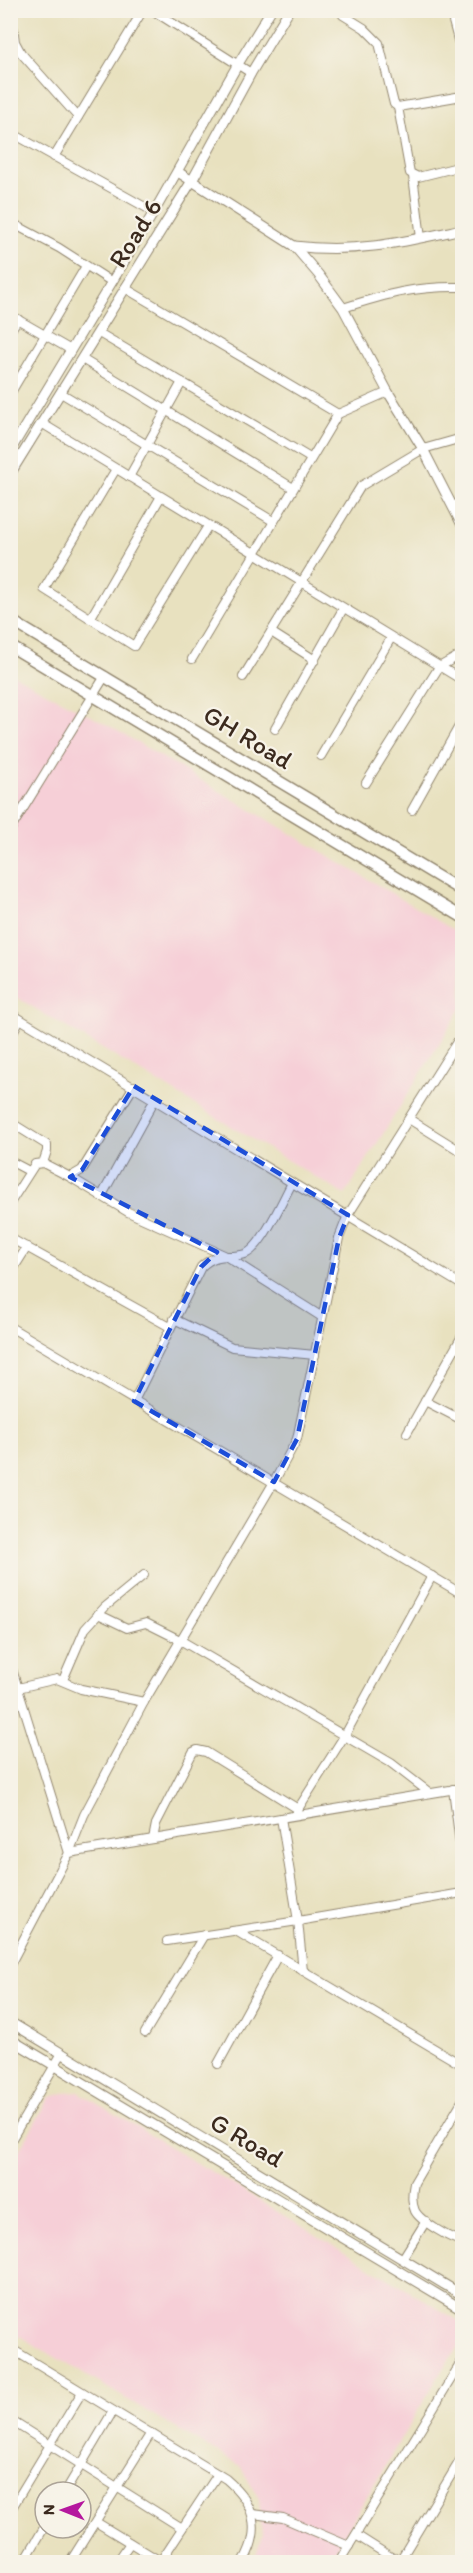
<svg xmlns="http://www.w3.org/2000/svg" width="473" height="2573" viewBox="0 0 473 2573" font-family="Itim,sans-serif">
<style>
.built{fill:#f6cfd7}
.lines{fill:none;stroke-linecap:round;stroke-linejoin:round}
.minor-casing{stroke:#92866e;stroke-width:10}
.tertiary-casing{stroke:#92866e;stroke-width:11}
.secondary-casing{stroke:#92866e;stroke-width:13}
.minor{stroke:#fff;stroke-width:8}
.tertiary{stroke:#fff;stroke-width:9}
.secondary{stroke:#fff;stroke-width:10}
.marked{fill:#1d4ed8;fill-opacity:0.2;stroke:#1d4ed8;stroke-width:4.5;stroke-dasharray:12 8;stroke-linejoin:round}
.labels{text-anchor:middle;stroke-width:4.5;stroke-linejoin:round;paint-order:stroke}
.street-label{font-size:26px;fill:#3b2a1e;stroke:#f7f3e8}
</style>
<rect width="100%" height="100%" fill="#f7f3e8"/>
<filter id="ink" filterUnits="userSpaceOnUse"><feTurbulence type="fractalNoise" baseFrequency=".0167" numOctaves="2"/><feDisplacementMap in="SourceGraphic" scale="12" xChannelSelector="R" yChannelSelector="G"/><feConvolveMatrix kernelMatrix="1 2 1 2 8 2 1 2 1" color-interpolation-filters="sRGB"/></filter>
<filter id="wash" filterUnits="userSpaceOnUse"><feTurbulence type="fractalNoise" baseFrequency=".008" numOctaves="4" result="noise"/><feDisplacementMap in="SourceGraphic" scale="24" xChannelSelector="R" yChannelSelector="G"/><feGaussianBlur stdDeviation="1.35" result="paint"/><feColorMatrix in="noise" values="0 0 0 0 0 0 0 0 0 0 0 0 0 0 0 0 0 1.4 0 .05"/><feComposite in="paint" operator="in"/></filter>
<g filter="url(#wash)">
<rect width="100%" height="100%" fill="#e8e1bf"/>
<g class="built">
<polygon points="10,673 113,728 462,935 462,1007 345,1195 11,994"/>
<polygon points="79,2092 462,2323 462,2343 445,2365 328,2562 254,2562 262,2534 259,2499 240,2466 11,2331 11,2164 50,2097 64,2093"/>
</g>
</g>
<g filter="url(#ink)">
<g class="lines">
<g class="minor-casing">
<g id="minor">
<polyline points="11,10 15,42 21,53 78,117"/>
<polyline points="152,10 251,73"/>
<polyline points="344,10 343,15 364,28 379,43 394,104 398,107 462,96"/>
<polyline points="450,10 462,55"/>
<polyline points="398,107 410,173 418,177 462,166"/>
<polyline points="10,132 154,212"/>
<polyline points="54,157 143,10"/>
<polyline points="413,176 421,238"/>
<polyline points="10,222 59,248 112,282"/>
<polyline points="125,288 338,414"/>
<path d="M343,308C387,294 415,286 462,287"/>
<polyline points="10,315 71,350"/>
<polyline points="10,331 18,319"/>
<polyline points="99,333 310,458"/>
<polyline points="82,359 293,488"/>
<polyline points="61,393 273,521"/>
<polyline points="10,394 86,266"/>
<polyline points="43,424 462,680"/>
<polyline points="116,469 44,589 134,646 208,526"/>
<polyline points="129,477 182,382"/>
<polyline points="90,619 160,498"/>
<polyline points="271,632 315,660"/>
<polyline points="192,659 338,414 388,392"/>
<polyline points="243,677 361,486 423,449 462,438"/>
<polyline points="275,729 343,609"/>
<polyline points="321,756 391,638"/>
<polyline points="366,783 439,667 462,654"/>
<polyline points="412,810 462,721"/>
<polyline points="10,830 105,676"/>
<polyline points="10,1013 462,1285"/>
<polyline points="10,1037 20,1019"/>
<polyline points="409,1119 462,1152"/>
<polyline points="10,1122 47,1145 47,1151 43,1163"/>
<polyline points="10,1161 29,1171"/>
<polyline points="70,1177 128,1212 224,1255 322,1317"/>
<polyline points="101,1197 155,1099"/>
<polyline points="10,1203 35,1164 43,1163 70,1177 82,1170 134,1086"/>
<polyline points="10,1238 170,1327"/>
<polyline points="10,1274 27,1247"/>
<polyline points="174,1319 232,1347 315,1355"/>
<polyline points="10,1327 462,1594"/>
<path d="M134,1401L201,1267C218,1251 228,1259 245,1254C262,1248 283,1199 292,1183"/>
<polyline points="425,1401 462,1420"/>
<polyline points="407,1433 462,1336"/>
<polyline points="98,1614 127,1628 146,1623 180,1640 391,1763 430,1793"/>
<polyline points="10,1663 69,1853 462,1788"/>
<polyline points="63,1680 85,1629 105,1607 144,1575"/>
<polyline points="18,1688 57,1679 81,1689 144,1702"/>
<polyline points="453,1789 462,1859"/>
<polyline points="296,1815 298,1809 345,1735 432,1576"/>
<polyline points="281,1818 298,1921 303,1971"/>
<polyline points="153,1839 156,1824 193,1752 197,1750 206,1752 298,1809"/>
<polyline points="236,1931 462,2065"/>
<polyline points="167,1941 298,1921 462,1893"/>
<polyline points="10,1965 69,1853 84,1815 144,1702 274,1482 297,1439 339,1238 348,1215 462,1034"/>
<polyline points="145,2033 204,1935"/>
<polyline points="218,2064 278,1955"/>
<path d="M462,2101L414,2183C412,2192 411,2202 415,2211C420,2221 452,2240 462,2241"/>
<polyline points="10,2142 62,2053"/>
<polyline points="403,2258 426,2221"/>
<path d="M10,2348L226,2479C254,2503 263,2529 243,2562"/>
<polyline points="10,2420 182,2528"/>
<polyline points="65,2492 113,2411"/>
<polyline points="10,2511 82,2392"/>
<polyline points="253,2514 283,2518 349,2546"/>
<polyline points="96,2522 160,2561"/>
<polyline points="356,2535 394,2559 402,2557 462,2457"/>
<polyline points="24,2562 45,2526"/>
<polyline points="70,2562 151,2433"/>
<polyline points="117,2562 130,2543"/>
<polyline points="160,2562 218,2474"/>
<polyline points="339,2562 462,2361"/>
</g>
</g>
<g class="tertiary-casing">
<g id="tertiary">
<polyline points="178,172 294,246 318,274 343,308 388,392 423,449 462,525"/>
<path d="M294,246C356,254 403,242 462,229"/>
<polyline points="10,451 154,212 238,64 271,10"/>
<polyline points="10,474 193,179 251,73 289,10"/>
<polyline points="10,2022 462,2295"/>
<polyline points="10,2039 462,2309"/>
</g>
</g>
<g class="secondary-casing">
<g id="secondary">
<polyline points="10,620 462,891"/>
<polyline points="10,646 462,917"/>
</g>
</g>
<use href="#minor" class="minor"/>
<use href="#tertiary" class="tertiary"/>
<use href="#secondary" class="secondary"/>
</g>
</g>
<path class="marked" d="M134,1086L348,1215L339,1238L297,1439L274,1482L134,1401L201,1267L217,1252L70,1177L82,1170Z"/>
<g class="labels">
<g class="street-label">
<text transform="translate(135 233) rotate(-58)" y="9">Road 6</text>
<text transform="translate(248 737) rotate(31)" y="9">GH Road</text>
<text transform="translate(247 2140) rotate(31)" y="9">G Road</text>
</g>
</g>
<rect width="473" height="2573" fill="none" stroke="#f7f3e8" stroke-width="36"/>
<g transform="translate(63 2510) rotate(271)"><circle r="28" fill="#f7f3e8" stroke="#aca397" stroke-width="1.5"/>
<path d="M0-4.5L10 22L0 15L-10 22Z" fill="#b5179e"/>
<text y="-9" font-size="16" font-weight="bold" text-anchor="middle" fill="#3b2a1e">N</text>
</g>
</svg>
